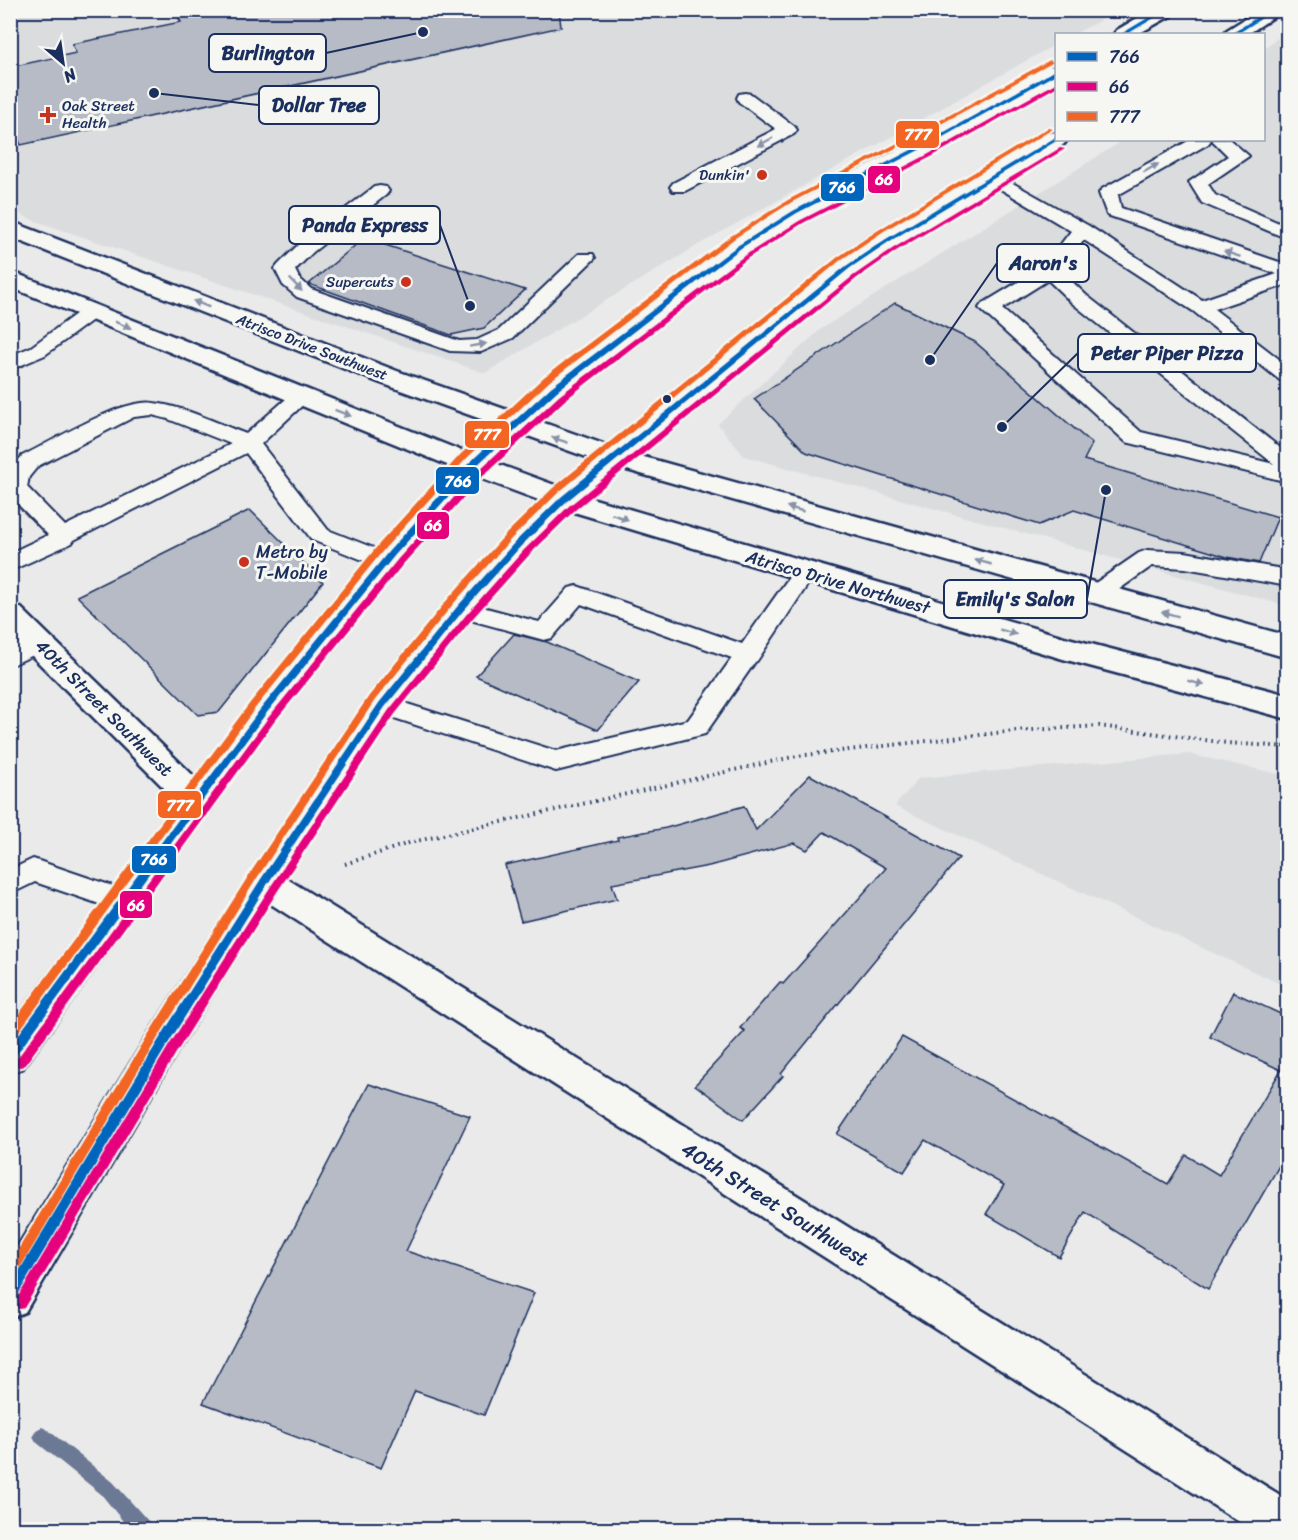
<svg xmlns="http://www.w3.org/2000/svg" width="1298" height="1540" viewBox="0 0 1298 1540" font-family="Sriracha,sans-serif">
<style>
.built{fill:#dadcde}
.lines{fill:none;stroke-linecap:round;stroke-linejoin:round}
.stream{fill:#6c7995;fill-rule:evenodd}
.building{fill:#b6bbc6;stroke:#1b2f5e;stroke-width:1.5}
.service-casing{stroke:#1b2f5e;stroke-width:4}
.minor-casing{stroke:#1b2f5e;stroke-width:5}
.secondary-casing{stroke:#1b2f5e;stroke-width:5}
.primary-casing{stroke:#1b2f5e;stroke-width:5}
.path{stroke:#1b2f5e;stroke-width:4;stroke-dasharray:1.5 4.5;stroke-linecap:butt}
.service{fill:#f6f6f2;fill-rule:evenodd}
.minor{fill:#f6f6f2;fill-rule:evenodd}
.secondary{fill:#f6f6f2;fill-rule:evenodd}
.primary{fill:#f6f6f2;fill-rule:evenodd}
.bus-1-casing{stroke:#f6f6f2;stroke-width:5}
.bus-2-casing{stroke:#f6f6f2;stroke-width:5}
.bus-3-casing{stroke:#f6f6f2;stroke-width:5}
.bus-1{fill:#0065bd;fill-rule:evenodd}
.bus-2{fill:#e5007d;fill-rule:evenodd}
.bus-3{fill:#f26522;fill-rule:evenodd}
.oneway{fill:#8892a8}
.poi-dot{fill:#c8321e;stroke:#f6f6f2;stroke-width:2}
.bus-dot{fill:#1b2f5e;stroke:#f6f6f2;stroke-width:2}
.labels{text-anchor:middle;stroke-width:6;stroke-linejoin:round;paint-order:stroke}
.far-poi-label{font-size:15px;fill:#1b2f5e;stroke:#f6f6f2;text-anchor:end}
.far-street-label{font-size:15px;fill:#1b2f5e;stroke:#f6f6f2}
.poi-label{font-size:18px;fill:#1b2f5e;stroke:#f6f6f2;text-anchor:start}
.street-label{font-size:18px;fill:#1b2f5e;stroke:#f6f6f2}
.near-street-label{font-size:21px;fill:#1b2f5e;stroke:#f6f6f2}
.leader{fill:none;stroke:#1b2f5e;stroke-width:2}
.callout-dot{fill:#1b2f5e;stroke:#f6f6f2;stroke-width:2}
.callout{fill:#f6f6f2;stroke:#1b2f5e;stroke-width:2}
.callout-label{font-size:20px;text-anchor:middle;font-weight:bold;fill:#1b2f5e}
.line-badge{stroke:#f6f6f2;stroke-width:2}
.badge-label{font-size:16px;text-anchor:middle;font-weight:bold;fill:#fff}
</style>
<rect width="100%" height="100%" fill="#e9eae9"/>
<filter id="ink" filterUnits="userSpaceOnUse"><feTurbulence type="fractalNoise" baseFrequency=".0167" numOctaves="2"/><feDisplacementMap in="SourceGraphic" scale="12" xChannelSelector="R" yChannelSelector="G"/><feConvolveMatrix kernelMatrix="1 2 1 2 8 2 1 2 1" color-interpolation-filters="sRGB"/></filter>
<g filter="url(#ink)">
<g class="built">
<polygon points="1085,10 1101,20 1074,34 1056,34 1056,44 700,244 485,373 33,220 11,210 11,11"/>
<polygon points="1287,32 1287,606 744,456 718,424 821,329 1124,140 1264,140 1264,48"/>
<polygon points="1188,754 1287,776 1287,987 895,806 919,778"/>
</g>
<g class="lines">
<polygon class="stream" points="42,1427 48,1430 113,1482 150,1523 152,1530 130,1530 101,1494 36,1442 33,1436 36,1430"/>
</g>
<g class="building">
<polygon points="174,10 559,10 561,27 21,145 10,122 10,67 76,53 72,44 181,22"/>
<polygon points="364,238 434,261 525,290 484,328 451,335 309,284"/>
<polygon points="895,303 975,342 1092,444 1084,460 1278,517 1259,563 1227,557 1074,510 1039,525 806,452 754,399"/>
<polygon points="250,510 323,582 219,712 198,715 77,596"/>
<polygon points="514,634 547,642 639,682 598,730 476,676"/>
<polygon points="810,775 959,858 839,1003 781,1074 783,1076 743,1120 695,1085 745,1031 740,1028 780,982 783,984 886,868 824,832 807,850 794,843 709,866 612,884 617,899 521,921 505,865 618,840 617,837 666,828 744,806 756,830"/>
<polygon points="1233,992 1287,1017 1287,1152 1208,1289 1085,1212 1059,1257 986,1214 1004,1185 925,1140 904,1172 837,1134 902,1037 1168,1184 1186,1155 1219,1175 1281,1070 1210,1037"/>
<polygon points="369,1084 470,1116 406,1251 534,1293 484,1415 415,1391 381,1468 203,1403"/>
</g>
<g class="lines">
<g class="service-casing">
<g id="service">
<polygon points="745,93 751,94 794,126 797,130 794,134 685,191 673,191 670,187 673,183 776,129 739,102 737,98 739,94"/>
<path d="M1190,140H1211L1208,144L1118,195L1121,208L1288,265V284L1214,309L1288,366V383L1281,381L1193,311L1084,240L1060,270L1086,295L1288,454V482L1126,442L979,308L982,304L1043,267L1071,231L987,181L984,177L987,173L993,172L1089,226L1202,300L1277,274L1107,215L1099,193L1102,189ZM1048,280L1072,303L1274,464L1141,432L1002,309Z"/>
<polygon points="1212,140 1230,140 1249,156 1208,184 1215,195 1288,227 1288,239 1202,203 1189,182 1228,156"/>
<polygon points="380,186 386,187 389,191 386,195 313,252 295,270 299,278 311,289 459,341 477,340 499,330 579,254 593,254 595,258 513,338 481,352 450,351 297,297 283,285 275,269 278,265 299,244 374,187"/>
<polygon points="91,306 98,308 101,312 98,316 45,355 10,370 10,356 31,347 84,308"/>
<path d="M301,390L308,392L311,396L308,400L261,444L328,530L394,556L397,561L394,566L386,569L378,566L312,540L246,453L74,540L72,543L10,571V553L48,535L10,496V471L22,456C54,441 121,398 154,403C186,407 216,423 246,434L294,392ZM152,415L168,419L231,444L65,526L27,487L29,477L38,466L134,417Z"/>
<polygon points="1147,550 1185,552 1288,570 1288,586 1185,568 1152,566 1104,600 1096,602 1088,600 1084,594 1088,588 1139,553"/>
<polygon points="805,564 813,566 816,572 757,661 755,662 705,734 556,771 373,711 370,705 373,699 382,696 556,751 688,720 732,658 581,604 552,638 544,640 452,615 448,609 452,603 460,601 539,622 569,588 577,586 742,644 797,566"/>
<polygon points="38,635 46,637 50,643 46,649 10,666 10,647"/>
<polygon points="33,859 133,893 137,901 133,909 123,912 35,882 10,894 10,870"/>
</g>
</g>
<g class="minor-casing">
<g id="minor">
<polygon points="10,605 21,608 210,792 215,801 210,810 198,814 186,810 10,634"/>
<polygon points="264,868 276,872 1288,1500 1288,1530 1252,1530 252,892 247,882 252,872"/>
</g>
</g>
<g class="secondary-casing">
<g id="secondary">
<polygon points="10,221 397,371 626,452 1288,636 1288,658 606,464 378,382 10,237"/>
<polygon points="10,271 482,459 486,465 482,471 472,474 462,471 10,287"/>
<polygon points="564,490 1064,637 1288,695 1288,719 1063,659 554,506 550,499 554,492"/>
</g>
</g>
<g class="primary-casing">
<g id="primary">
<polygon points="1151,10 1177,10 1174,14 1138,34 1114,34 1117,30"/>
<polygon points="1259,10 1284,10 1248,34 1224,34 1227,30"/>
<polygon points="1056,66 1056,81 931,151 803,217 748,252 563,395 492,462 560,487 839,262 879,235 1048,134 1056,132 1056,140 1067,140 1064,144 897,245 857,272 574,506 528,551 471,616 393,713 276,892 175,1055 25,1312 10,1318 10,1259 149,1033 252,872 371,697 449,602 508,537 544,502 477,477 402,560 273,721 23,1068 10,1072 10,1026 251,705 382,546 462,459 545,383 730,242 787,207 915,141 1048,67"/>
</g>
</g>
<polyline class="path" points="345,864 412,842 797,756 1014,731 1099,726 1227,743 1288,747"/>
<use href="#service" class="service"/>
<use href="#minor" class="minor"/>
<use href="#secondary" class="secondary"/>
<use href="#primary" class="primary"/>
<g class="bus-1-casing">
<g id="bus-1">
<polygon points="1161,10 1168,10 1127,34 1121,34"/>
<polygon points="1268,10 1275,10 1237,34 1231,34"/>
<polygon points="1056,70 1056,74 925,147 797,213 741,248 557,391 475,467 395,555 265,715 14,1058 10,1059 10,1046 259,711 389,551 469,463 551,387 737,246 793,211 921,145"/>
<polygon points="1056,137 1058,140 890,241 850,268 567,501 521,546 463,611 385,707 267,885 166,1047 14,1301 10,1302 10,1286 158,1041 261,879 379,703 457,607 515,542 561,497 846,266 886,239"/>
</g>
</g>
<g class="bus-2-casing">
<g id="bus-2">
<polygon points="1056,83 1056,87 931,157 803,223 748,258 565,400 484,475 404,563 274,722 24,1066 20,1067 16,1066 15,1063 16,1060 268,718 398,559 478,471 559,396 744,256 799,221 927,155"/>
<polygon points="1060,148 1065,149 896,251 857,278 575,510 530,554 472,619 395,714 277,892 176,1053 24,1308 20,1309 16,1308 14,1304 16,1300 168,1047 271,886 389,710 466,615 524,550 569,506 853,276 892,249"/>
</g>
</g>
<g class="bus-3-casing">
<g id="bus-3">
<polygon points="1050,60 1053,62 1052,63 919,136 792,202 735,238 550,381 467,458 386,547 256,707 14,1038 10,1039 10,1026 250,703 380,543 461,454 544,377 731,236 788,200 915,134"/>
<polygon points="1048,128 1053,129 884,231 842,259 559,492 512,538 454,603 375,700 257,878 156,1041 14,1278 10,1279 10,1263 148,1035 251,872 369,696 448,599 506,534 553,488 838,257 880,229"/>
</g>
</g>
<use href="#bus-1" class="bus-1"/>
<use href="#bus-2" class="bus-2"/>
<use href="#bus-3" class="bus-3"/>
</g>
<defs><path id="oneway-solid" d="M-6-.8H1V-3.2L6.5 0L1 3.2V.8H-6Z" transform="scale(1.5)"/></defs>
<g class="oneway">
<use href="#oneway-solid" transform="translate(765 142) rotate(152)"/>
<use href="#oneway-solid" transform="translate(1151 168) rotate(-30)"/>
<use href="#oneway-solid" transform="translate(1232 254) rotate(-161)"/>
<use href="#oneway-solid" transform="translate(296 285) rotate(46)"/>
<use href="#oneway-solid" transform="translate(201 304) rotate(-158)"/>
<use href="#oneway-solid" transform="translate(123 325) rotate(22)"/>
<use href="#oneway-solid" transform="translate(478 345) rotate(-10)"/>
<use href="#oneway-solid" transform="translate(343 413) rotate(21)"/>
<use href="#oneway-solid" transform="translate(560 440) rotate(-162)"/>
<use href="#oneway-solid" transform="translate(795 509) rotate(-164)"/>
<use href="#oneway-solid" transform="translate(620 517) rotate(18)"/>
<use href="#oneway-solid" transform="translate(983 562) rotate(-164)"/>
<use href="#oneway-solid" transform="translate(1170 614) rotate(-165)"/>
<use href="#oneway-solid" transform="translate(1008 632) rotate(16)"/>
<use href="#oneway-solid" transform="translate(1196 683) rotate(15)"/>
</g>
</g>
<g class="poi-dot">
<path d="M45 106h6v6h6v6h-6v6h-6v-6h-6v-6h6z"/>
<circle cx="762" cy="175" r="6"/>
<circle cx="406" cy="282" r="6"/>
<circle cx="244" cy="562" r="6"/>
</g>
<circle class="bus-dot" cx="667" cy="399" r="5"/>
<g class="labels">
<g class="far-poi-label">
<text x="62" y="111" text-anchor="start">Oak Street<tspan x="62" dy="17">Health</tspan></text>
<text x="750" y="180">Dunkin'</text>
<text x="394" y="287">Supercuts</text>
</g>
<g class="far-street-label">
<text transform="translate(312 347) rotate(21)" y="5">Atrisco Drive Southwest</text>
</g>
<g class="poi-label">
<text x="256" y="558">Metro by<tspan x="256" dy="21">T-Mobile</tspan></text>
</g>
<g class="street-label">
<text transform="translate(838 582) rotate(16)" y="6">Atrisco Drive Northwest</text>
<text transform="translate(104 708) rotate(45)" y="6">40th Street Southwest</text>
</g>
<g class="near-street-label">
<text transform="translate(775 1204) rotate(32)" y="7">40th Street Southwest</text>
</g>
</g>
<path class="leader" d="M423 32L326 53M154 93L259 105M470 306L440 225M930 360L997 263M1002 427L1078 353M1106 490L1087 599"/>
<g class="callout-dot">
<circle cx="423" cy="32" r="6"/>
<circle cx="154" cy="93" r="6"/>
<circle cx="470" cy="306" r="6"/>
<circle cx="930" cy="360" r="6"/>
<circle cx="1002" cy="427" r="6"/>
<circle cx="1106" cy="490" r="6"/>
</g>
<g class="callout">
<rect x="209" y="34" width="117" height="38" rx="6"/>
<rect x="259" y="86" width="120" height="38" rx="6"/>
<rect x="289" y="206" width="151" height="38" rx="6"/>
<rect x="997" y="244" width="92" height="38" rx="6"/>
<rect x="1078" y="334" width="178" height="38" rx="6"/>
<rect x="944" y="580" width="143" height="38" rx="6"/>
</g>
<g class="callout-label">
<text x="268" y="60">Burlington</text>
<text x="319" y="112">Dollar Tree</text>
<text x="365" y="232">Panda Express</text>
<text x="1043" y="270">Aaron's</text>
<text x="1167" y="360">Peter Piper Pizza</text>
<text x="1015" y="606">Emily's Salon</text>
</g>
<g class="line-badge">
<rect x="895" y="120" width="45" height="29" rx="6" fill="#f26522"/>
<rect x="867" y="165" width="34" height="29" rx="6" fill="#e5007d"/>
<rect x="820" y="173" width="45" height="29" rx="6" fill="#0065bd"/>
<rect x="464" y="420" width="46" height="29" rx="6" fill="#f26522"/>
<rect x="435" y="466" width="45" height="29" rx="6" fill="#0065bd"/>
<rect x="416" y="511" width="34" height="29" rx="6" fill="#e5007d"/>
<rect x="157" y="790" width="45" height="29" rx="6" fill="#f26522"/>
<rect x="131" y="845" width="46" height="29" rx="6" fill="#0065bd"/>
<rect x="119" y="890" width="34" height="29" rx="6" fill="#e5007d"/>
</g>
<g class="badge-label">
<text x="918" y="140">777</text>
<text x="884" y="185">66</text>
<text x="842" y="193">766</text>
<text x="487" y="440">777</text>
<text x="458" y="487">766</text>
<text x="433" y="531">66</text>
<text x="180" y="811">777</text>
<text x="154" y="865">766</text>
<text x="136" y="911">66</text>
</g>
<rect width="1298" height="1540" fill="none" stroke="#f6f6f2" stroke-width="36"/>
<rect x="18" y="18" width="1262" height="1504" fill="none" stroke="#1b2f5e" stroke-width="2" filter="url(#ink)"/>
<rect x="1055" y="33" width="210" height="108" fill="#f6f6f2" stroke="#9ea6b7" stroke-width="1.5"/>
<rect x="1067" y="52" width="30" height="9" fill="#0065bd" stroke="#9ea6b7" stroke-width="1.5"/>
<text x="1109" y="63" font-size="18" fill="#1b2f5e">766</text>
<rect x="1067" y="82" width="30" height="9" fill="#e5007d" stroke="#9ea6b7" stroke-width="1.5"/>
<text x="1109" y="93" font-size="18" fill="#1b2f5e">66</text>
<rect x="1067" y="112" width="30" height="9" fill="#f26522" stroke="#9ea6b7" stroke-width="1.5"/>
<text x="1109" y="123" font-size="18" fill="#1b2f5e">777</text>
<g transform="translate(63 63) rotate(151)" stroke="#f6f6f2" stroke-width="4.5" paint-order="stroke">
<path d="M0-4.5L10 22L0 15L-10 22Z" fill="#1b2f5e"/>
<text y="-9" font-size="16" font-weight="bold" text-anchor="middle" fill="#1b2f5e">N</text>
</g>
</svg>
